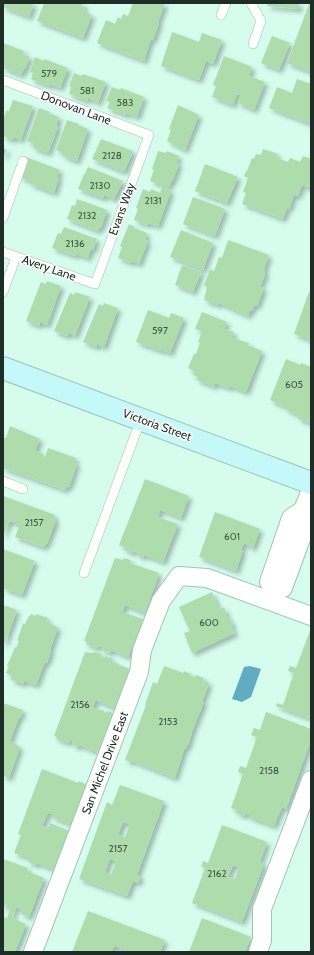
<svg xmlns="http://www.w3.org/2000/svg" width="314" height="955" viewBox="0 0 314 955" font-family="Cabin,sans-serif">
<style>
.water{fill:#62acc3}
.building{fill:#afdcac;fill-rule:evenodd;filter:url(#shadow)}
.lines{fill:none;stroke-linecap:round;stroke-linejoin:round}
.lane-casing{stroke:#9fc4b5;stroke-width:10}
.street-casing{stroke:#9fc4b5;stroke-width:20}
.secondary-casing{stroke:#9fc4b5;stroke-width:24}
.lane{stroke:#fff;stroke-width:9}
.street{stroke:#fff;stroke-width:18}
.secondary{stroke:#c5f8f8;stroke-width:22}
.labels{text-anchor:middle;stroke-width:3;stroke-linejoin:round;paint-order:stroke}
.number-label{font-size:10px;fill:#425948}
.street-label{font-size:12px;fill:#1e2d27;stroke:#fff}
</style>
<defs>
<filter id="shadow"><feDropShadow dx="3.5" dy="3.5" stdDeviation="2" flood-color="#0004"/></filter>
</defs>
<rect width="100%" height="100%" fill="#d5fcec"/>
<polygon class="water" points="250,666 261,669 251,697 242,702 232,699 244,667"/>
<g class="building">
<polygon points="3,3 34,3 29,17 3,7"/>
<polygon points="44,3 83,3 82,6 85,7 84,12 92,15 83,38 37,21"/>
<polygon points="133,3 165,3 158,22 159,23 153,40 151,39 144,61 97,43 106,20 115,24 118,17 121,19 123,14 128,16"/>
<polygon points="268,3 299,3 299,9 267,6"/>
<polygon points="309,4 311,4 311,72 287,63"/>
<polygon points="172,32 199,42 202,33 222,40 213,64 206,61 199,80 161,66"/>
<polygon points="272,36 290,43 279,70 261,63"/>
<polygon points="3,43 24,51 23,54 30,57 25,69 24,69 21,75 3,68"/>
<polygon points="224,56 252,67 249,76 265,82 254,110 238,103 241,95 237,94 233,105 212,97 216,86 213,85"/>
<polygon points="35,57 44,61 44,59 68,68 60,88 50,84 49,86 31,79 33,73 30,72"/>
<polygon points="74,73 82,76 83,74 106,82 98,103 88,98 87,101 69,94 71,87 69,86"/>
<polygon points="297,79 311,84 311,124 269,108 277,87 292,93"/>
<polygon points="112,87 120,90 121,88 144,97 137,117 126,113 126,115 107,108 110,102 106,101"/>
<polygon points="13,100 33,106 21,140 14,137 12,140 3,136 3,119 7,110 9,111"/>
<polygon points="178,105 199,115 185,150 167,141 171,130 169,129"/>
<polygon points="39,108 50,112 49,113 59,117 56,126 58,127 48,153 33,148 34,144 27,141"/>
<polygon points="67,120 79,124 78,125 88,129 77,161 63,156 63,153 56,150"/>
<polygon points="101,139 133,151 124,172 92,159"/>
<polygon points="3,148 7,150 3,159"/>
<polygon points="263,149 278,154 276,158 288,162 290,158 300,162 303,156 311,159 311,182 309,188 302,185 298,196 294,195 289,209 287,208 283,219 242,204 246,193 243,192 248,178 244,176 246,171 247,171 252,158 254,159 256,154 261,155"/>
<polygon points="158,151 166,153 167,151 179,156 176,163 179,164 173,180 172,180 169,187 150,181 154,170 152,169"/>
<polygon points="26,157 60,170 57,177 59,178 54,193 30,184 31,182 20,177 22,168"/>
<polygon points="205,164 238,177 227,203 195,191"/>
<polygon points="88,167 123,181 114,199 104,195 103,198 78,189 84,174 85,174"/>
<polygon points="162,187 171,191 158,226 148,223 147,225 134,220 138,209 136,208 143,189 150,192 151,189 160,193"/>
<polygon points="193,197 225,209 215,236 183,224"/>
<polygon points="77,199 107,210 101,228 99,227 98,231 67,219 72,205 75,206"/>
<polygon points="129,224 135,227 134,228 147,233 145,240 148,241 139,264 132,261 131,263 118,258 122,247 120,246"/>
<polygon points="64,227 97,239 93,250 91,249 88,258 76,254 75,256 52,248 58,233 61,234"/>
<polygon points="181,230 213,243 203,270 170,257"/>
<polygon points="228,240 269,255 264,269 265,270 265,275 260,287 264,288 257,306 254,305 252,311 250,310 248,316 219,303 218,305 204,300 207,287 204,286 210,269 214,271 219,257 222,258"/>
<polygon points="182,265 201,272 193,292 175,285"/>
<polygon points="47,281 61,286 47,325 40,322 39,326 26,321 41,282 46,284"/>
<polygon points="75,292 90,297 75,336 69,333 67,336 54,331 70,293 74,295"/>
<polygon points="309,292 311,293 311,344 308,343 310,340 294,334"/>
<polygon points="104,303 118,308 104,347 97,344 96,347 83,342 99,304 103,306"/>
<polygon points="148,310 169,318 171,313 184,318 170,353 161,350 161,351 136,342"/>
<polygon points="202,312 227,322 224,329 234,332 232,338 249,343 248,345 262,351 246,392 230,386 229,388 215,383 214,387 208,384 197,380 198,377 193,375 194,371 188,368 194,354 196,354 200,343 198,342 202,331 195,329"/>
<polygon points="286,359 300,365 301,363 311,367 311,423 298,419 299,415 286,410 287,408 270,400"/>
<polygon points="10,426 40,439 35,451 44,454 43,456 45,457 48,448 76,458 74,463 77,464 69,487 67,486 65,490 3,468 3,437 6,438"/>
<polygon points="145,479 189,496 181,518 160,510 158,517 178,524 163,562 144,555 143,557 137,555 138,553 134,551 133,553 124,550 125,547 119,545"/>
<polygon points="3,496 55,515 54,519 56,520 47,544 46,543 45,546 43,547 15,537 19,527 15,526 17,523 9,521 3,537"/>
<polygon points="215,512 260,529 253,548 244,543 241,550 243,550 236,571 199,557"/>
<polygon points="3,549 35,561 22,595 3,588"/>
<polygon points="115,558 123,560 124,558 131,560 130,563 159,573 145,613 125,605 122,612 143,619 128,657 111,650 110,653 102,650 103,647 98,646 97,648 86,644 87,642 84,641"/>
<polygon points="212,592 219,610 224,607 227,615 226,615 228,618 229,618 233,625 231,626 235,633 192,653 184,633 190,631 179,607"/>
<polygon points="3,605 17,610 5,643 3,642"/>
<polygon points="31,614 36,616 36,614 48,618 46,622 58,627 50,650 51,651 47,663 45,662 36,685 24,681 23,684 11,680 12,676 6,673 9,666 7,666 15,647 16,648 19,641 17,641 23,623 25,624 29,616 30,616"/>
<polygon points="311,628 311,719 276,706 277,703 283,705 294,673 288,671 290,666 296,668"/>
<polygon points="85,652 93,653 94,652 102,654 101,657 104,659 105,656 113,659 112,662 130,669 115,708 95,700 93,708 105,711 104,712 106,713 107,711 113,713 99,753 79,745 79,747 72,745 73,741 70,740 69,743 56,739 57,737 54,736"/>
<polygon points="164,666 183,673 184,671 191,674 191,676 195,677 196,675 204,678 203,680 209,683 202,702 204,702 193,729 188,745 184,750 175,778 132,761 131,762 125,760 146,705 145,705 153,682 157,684"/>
<polygon points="3,703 23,710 20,718 19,717 10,741 20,747 9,778 3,776"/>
<polygon points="266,712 311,729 311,740 286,809 282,807 274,826 249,817 249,815 245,814 245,816 236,813 237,810 231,808 243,774 238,772 240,766 246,768 257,737 251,735 254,728 260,730"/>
<polygon points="42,769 78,783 79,781 87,785 72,825 52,817 53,814 48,813 42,826 48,828 50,823 69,831 55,870 37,863 36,865 28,862 30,858 14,853 21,835 18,834"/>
<path d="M120,785L164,801L137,875L141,877L138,883L133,881L127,896L79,879L107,802L112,805ZM123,822L130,824L125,837L118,835ZM110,859L116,861L111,875L105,872Z"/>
<path d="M222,825L267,842L260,862L264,864L242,922L192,903L205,868L201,867L203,861L208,863ZM233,865L239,868L235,879L228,877Z"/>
<polygon points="3,859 28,868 27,871 44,878 29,917 21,914 23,910 16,907 12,918 26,924 15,952 3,952 3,917 7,918 11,906 6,904 3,911"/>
<polygon points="88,911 165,940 160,952 125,952 126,950 114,946 112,952 72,952"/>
<polygon points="202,918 251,937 245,952 189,952"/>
</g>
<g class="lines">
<g class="lane-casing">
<g id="lane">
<polyline points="251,3 261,21 253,44"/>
<polyline points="221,15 226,3"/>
<polyline points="3,80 149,135 95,284 3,252"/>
<polyline points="3,218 23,161"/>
<polyline points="3,292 16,257"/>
<polyline points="3,481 23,489"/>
<polyline points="84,573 141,419"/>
</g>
</g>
<g class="street-casing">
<g id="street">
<polyline points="274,590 269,582 291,518 303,510 311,490"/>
<polyline points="274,590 283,588 307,522 303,510"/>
<polyline points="33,952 139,672 142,650 161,601 179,576 207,578 311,616"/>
<polyline points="258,952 262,940 262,909 311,780"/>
</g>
</g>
<g class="secondary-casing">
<polyline id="secondary" points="3,368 311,483"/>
</g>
<use href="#lane" class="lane"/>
<use href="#street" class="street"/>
<use href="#secondary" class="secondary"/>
</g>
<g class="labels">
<g class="number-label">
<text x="49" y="77">579</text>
<text x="87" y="94">581</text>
<text x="125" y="106">583</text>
<text x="112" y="159">2128</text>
<text x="100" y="189">2130</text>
<text x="153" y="204">2131</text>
<text x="87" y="219">2132</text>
<text x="75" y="247">2136</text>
<text x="160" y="334">597</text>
<text x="294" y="388">605</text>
<text x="34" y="526">2157</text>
<text x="232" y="540">601</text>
<text x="209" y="626">600</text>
<text x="80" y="708">2156</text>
<text x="168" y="725">2153</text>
<text x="269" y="774">2158</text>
<text x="118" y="852">2157</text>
<text x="217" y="877">2162</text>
</g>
<g class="street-label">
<text transform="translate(76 108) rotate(21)" y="4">Donovan Lane</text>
<text transform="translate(122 209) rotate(-70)" y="4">Evans Way</text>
<text transform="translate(49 268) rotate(19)" y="4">Avery Lane</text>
<text transform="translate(157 425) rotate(20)" y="4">Victoria Street</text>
<text transform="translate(105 763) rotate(-69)" y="4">San Michel Drive East</text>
</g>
</g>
<rect width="314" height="955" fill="none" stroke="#1e2d27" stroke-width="8"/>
</svg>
